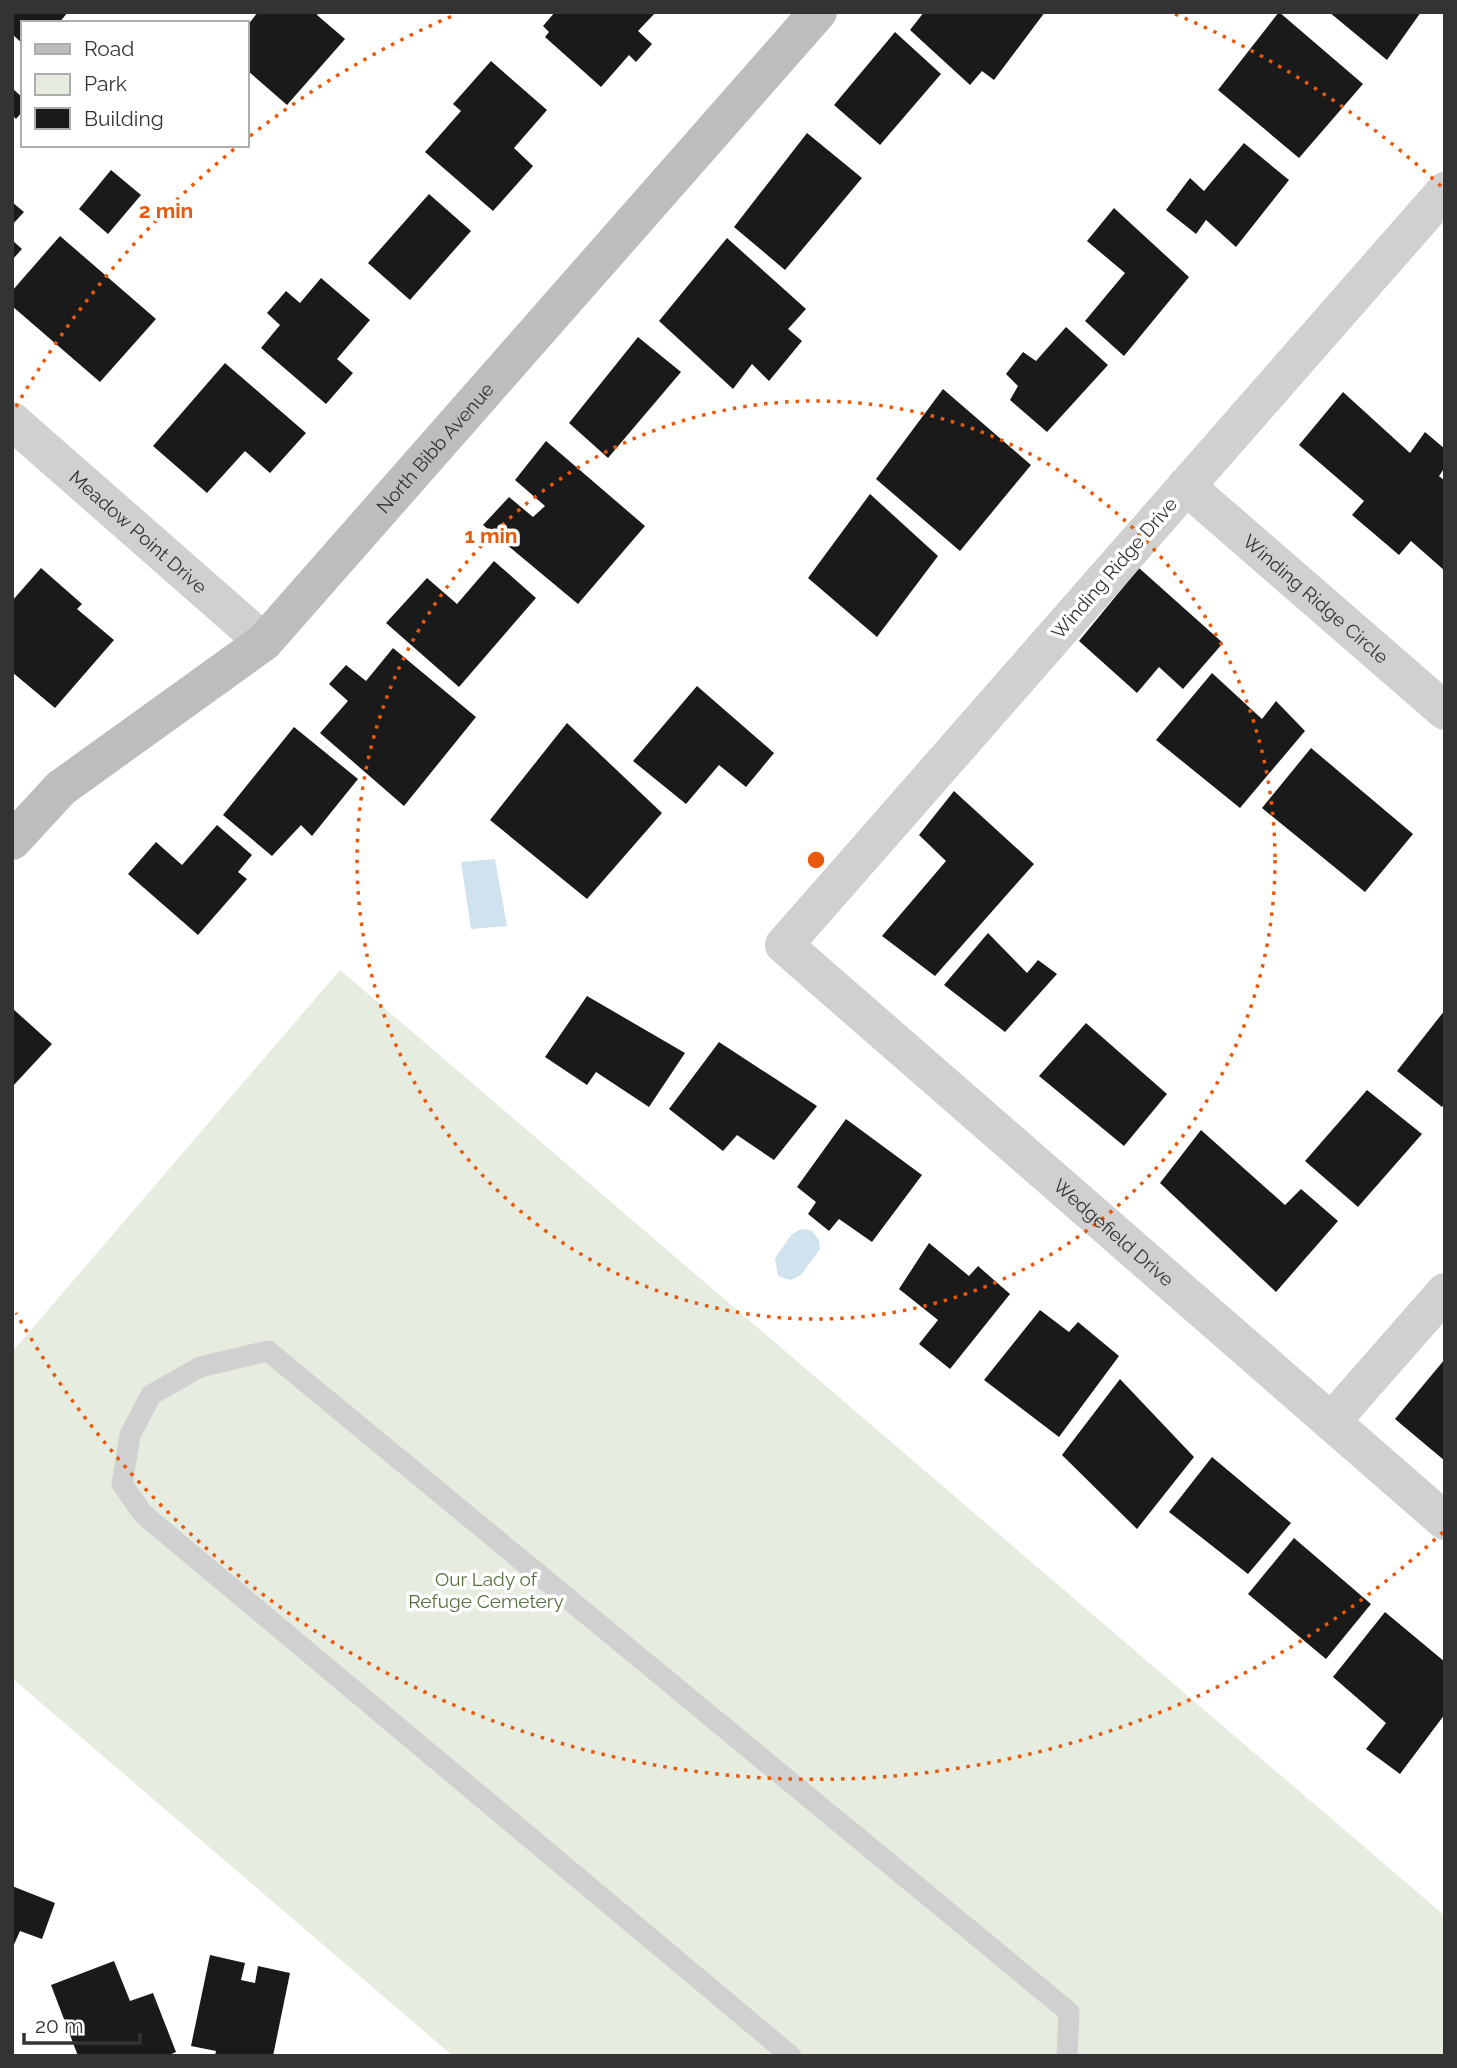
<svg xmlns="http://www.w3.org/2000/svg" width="1457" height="2068" viewBox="0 0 1457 2068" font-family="Raleway,sans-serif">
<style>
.green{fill:#e6ecdf}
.water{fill:#cfe2ee}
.building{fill:#1a1a1a}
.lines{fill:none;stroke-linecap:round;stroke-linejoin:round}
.lane{stroke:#d0d0d0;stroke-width:21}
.street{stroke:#d0d0d0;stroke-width:38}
.secondary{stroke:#bdbdbd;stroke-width:38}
.ring{fill:none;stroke:#e8590c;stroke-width:3.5;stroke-dasharray:3.5 7}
.labels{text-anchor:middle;stroke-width:7;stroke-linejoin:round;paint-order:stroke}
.street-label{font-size:19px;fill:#333;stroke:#fff}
.park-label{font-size:19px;fill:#56703f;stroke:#fff}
.centre{fill:#e8590c;stroke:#fff;stroke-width:3.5}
.ring-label{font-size:21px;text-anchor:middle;font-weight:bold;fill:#e8590c;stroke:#fff;stroke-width:7;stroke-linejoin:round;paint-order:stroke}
</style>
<rect width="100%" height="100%" fill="#fff"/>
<polygon class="green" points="340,970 1445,1916 1445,2056 453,2056 12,1678 12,1352"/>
<g class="water">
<polygon points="495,859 507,926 471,929 461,862"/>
<polygon points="801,1229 811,1230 819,1240 820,1249 801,1275 790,1280 778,1276 775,1258 792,1234"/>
</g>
<g class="building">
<polygon points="12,12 68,12 59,23 23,23 23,44 12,34"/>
<polygon points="258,12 319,12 317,15 345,39 287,105 247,70 247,26"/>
<polygon points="555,12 656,12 638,31 652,44 636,62 629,55 601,87 545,37 549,32 543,26"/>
<polygon points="924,12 1045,12 994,80 982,71 970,85 910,30"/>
<polygon points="1279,12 1363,84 1299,158 1218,90"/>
<polygon points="1329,12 1421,12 1387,60"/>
<polygon points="895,32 941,74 880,145 834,105"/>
<polygon points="491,61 547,110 514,148 533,166 493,211 425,152 461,111 453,104"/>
<polygon points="12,88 23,98 23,111 16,119 12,115"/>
<polygon points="807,133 862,178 785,270 734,227"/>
<polygon points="1244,143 1289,180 1236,247 1206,220 1196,234 1166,210 1190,178 1204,191"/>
<polygon points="111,170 141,195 108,234 79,209"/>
<polygon points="429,194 471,231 410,300 368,263"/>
<polygon points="12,202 24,212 12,225"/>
<polygon points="1114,208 1189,277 1124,356 1085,321 1125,273 1087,241"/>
<polygon points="60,236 156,319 100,382 12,306 12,291"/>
<polygon points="727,238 806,309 788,329 802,341 769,381 752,364 733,389 659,321"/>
<polygon points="12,240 22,249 12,260"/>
<polygon points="321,278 370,320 337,359 353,373 326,404 261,348 280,325 267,313 286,291 300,303"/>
<polygon points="1066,327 1108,365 1047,432 1010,400 1018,386 1006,374 1023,352 1036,361"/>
<polygon points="638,337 681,372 608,458 569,423"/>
<polygon points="225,363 306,433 270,473 245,451 207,493 153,446"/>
<polygon points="943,389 1031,465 960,551 876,479"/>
<polygon points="1343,392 1410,453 1425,432 1445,449 1445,467 1439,476 1445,481 1445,571 1411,541 1399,555 1352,515 1364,501 1299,445"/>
<polygon points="546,441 645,526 578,604 483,525 509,497 533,517 545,506 515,480"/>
<polygon points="870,494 938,556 877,637 808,578"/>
<polygon points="494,561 536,598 459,687 386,623 427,578 457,604"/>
<polygon points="41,568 82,604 77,609 114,640 55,708 12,672 12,601"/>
<polygon points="1139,568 1223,643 1183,689 1159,667 1137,693 1079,641"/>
<polygon points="393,648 476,717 404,806 320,733 348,701 329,684 346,665 366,681"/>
<polygon points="1212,673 1262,719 1276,701 1305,731 1240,808 1156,740"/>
<polygon points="697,686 774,753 746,787 719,765 686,804 633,761"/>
<polygon points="567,723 662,813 587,899 490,820"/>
<polygon points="294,727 358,779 312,836 301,825 272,856 223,815"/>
<polygon points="1311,748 1413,834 1365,892 1262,808"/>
<polygon points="954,791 1034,864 935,976 882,936 946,861 919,835"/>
<polygon points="217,825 252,855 238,872 247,879 198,935 128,874 156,842 182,865"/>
<polygon points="988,933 1027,973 1038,960 1057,974 1005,1032 944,985"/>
<polygon points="587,996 685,1053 649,1107 596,1072 587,1085 545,1057"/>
<polygon points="12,1008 52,1044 12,1087"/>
<polygon points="1445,1010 1445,1103 1442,1107 1397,1071"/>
<polygon points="1086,1023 1167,1094 1124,1146 1039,1076"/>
<polygon points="719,1042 817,1106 774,1160 737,1135 723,1151 669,1109"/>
<polygon points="1367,1090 1422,1134 1358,1207 1305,1161"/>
<polygon points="846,1119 922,1175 872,1242 839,1219 829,1231 808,1214 816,1202 797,1187"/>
<polygon points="1201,1130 1285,1205 1301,1189 1338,1221 1276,1292 1160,1183"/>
<polygon points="929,1243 969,1276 978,1266 1010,1294 950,1369 919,1344 938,1320 899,1289"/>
<polygon points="1040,1310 1069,1332 1078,1322 1119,1356 1059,1437 984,1380"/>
<polygon points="1445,1359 1445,1461 1395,1419"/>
<polygon points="1120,1379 1194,1457 1137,1529 1062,1455"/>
<polygon points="1212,1457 1291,1523 1248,1574 1169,1512"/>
<polygon points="1294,1538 1371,1604 1326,1659 1248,1594"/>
<polygon points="1385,1612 1445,1662 1445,1714 1400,1774 1366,1749 1386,1723 1333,1677"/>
<polygon points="12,1886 55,1903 42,1939 20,1931 12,1949"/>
<polygon points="210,1955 245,1963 241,1980 255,1983 258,1966 290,1973 273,2056 215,2056 216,2051 191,2046"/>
<polygon points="114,1961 130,2001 153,1993 176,2052 167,2056 78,2056 51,1985"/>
</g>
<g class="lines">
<polyline class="lane" points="791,2056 143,1514 122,1484 130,1435 151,1395 200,1367 268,1351 1069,2012 1067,2056"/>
<g class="street">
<path id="s1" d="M1445,191L784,945L1445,1521"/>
<path id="s2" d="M12,421L264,642"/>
<path id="s3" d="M1186,486L1445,711"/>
<polyline points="1331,1422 1445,1292"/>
</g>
<path class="secondary" id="s4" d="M12,841L61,788L264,642L818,12"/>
</g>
<g class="ring">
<circle cx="816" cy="860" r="459"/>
<path d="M1443 1532A919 919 0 0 1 16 1313M16 407A919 919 0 0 1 238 146M250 136A919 919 0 0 1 457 14M1175 14A919 919 0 0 1 1443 188"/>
</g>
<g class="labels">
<g class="street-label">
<text dy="7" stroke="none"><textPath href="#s4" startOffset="581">North Bibb Avenue</textPath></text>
<text dy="7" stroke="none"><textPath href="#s2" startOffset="168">Meadow Point Drive</textPath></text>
<text transform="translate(1114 568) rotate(-49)" y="7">Winding Ridge Drive</text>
<text dy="7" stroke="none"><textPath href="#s3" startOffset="172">Winding Ridge Circle</textPath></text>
<text dy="7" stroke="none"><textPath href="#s1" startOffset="1440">Wedgefield Drive</textPath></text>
</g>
<g class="park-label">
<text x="486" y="1586">Our Lady of<tspan x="486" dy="22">Refuge Cemetery</tspan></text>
</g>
</g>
<circle cx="816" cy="860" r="10" class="centre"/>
<g class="ring-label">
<text x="166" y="218">2 min</text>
<text x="491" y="543">1 min</text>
</g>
<rect width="1457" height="2068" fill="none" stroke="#333333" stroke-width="28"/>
<rect x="21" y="21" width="228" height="126" fill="#ffffff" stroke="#adadad" stroke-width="2"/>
<rect x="35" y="44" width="35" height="10" fill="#bdbdbd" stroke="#adadad" stroke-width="2"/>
<text x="84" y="56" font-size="21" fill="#333333">Road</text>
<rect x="35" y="74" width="35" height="21" fill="#e6ecdf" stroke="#adadad" stroke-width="2"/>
<text x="84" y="91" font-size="21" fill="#333333">Park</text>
<rect x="35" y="108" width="35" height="21" fill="#1a1a1a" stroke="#adadad" stroke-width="2"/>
<text x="84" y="126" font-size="21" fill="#333333">Building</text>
<path d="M24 2033v10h116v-10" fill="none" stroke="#333333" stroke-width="3.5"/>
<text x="35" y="2033" font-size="21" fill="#333333" stroke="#ffffff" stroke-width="5" paint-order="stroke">20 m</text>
</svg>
